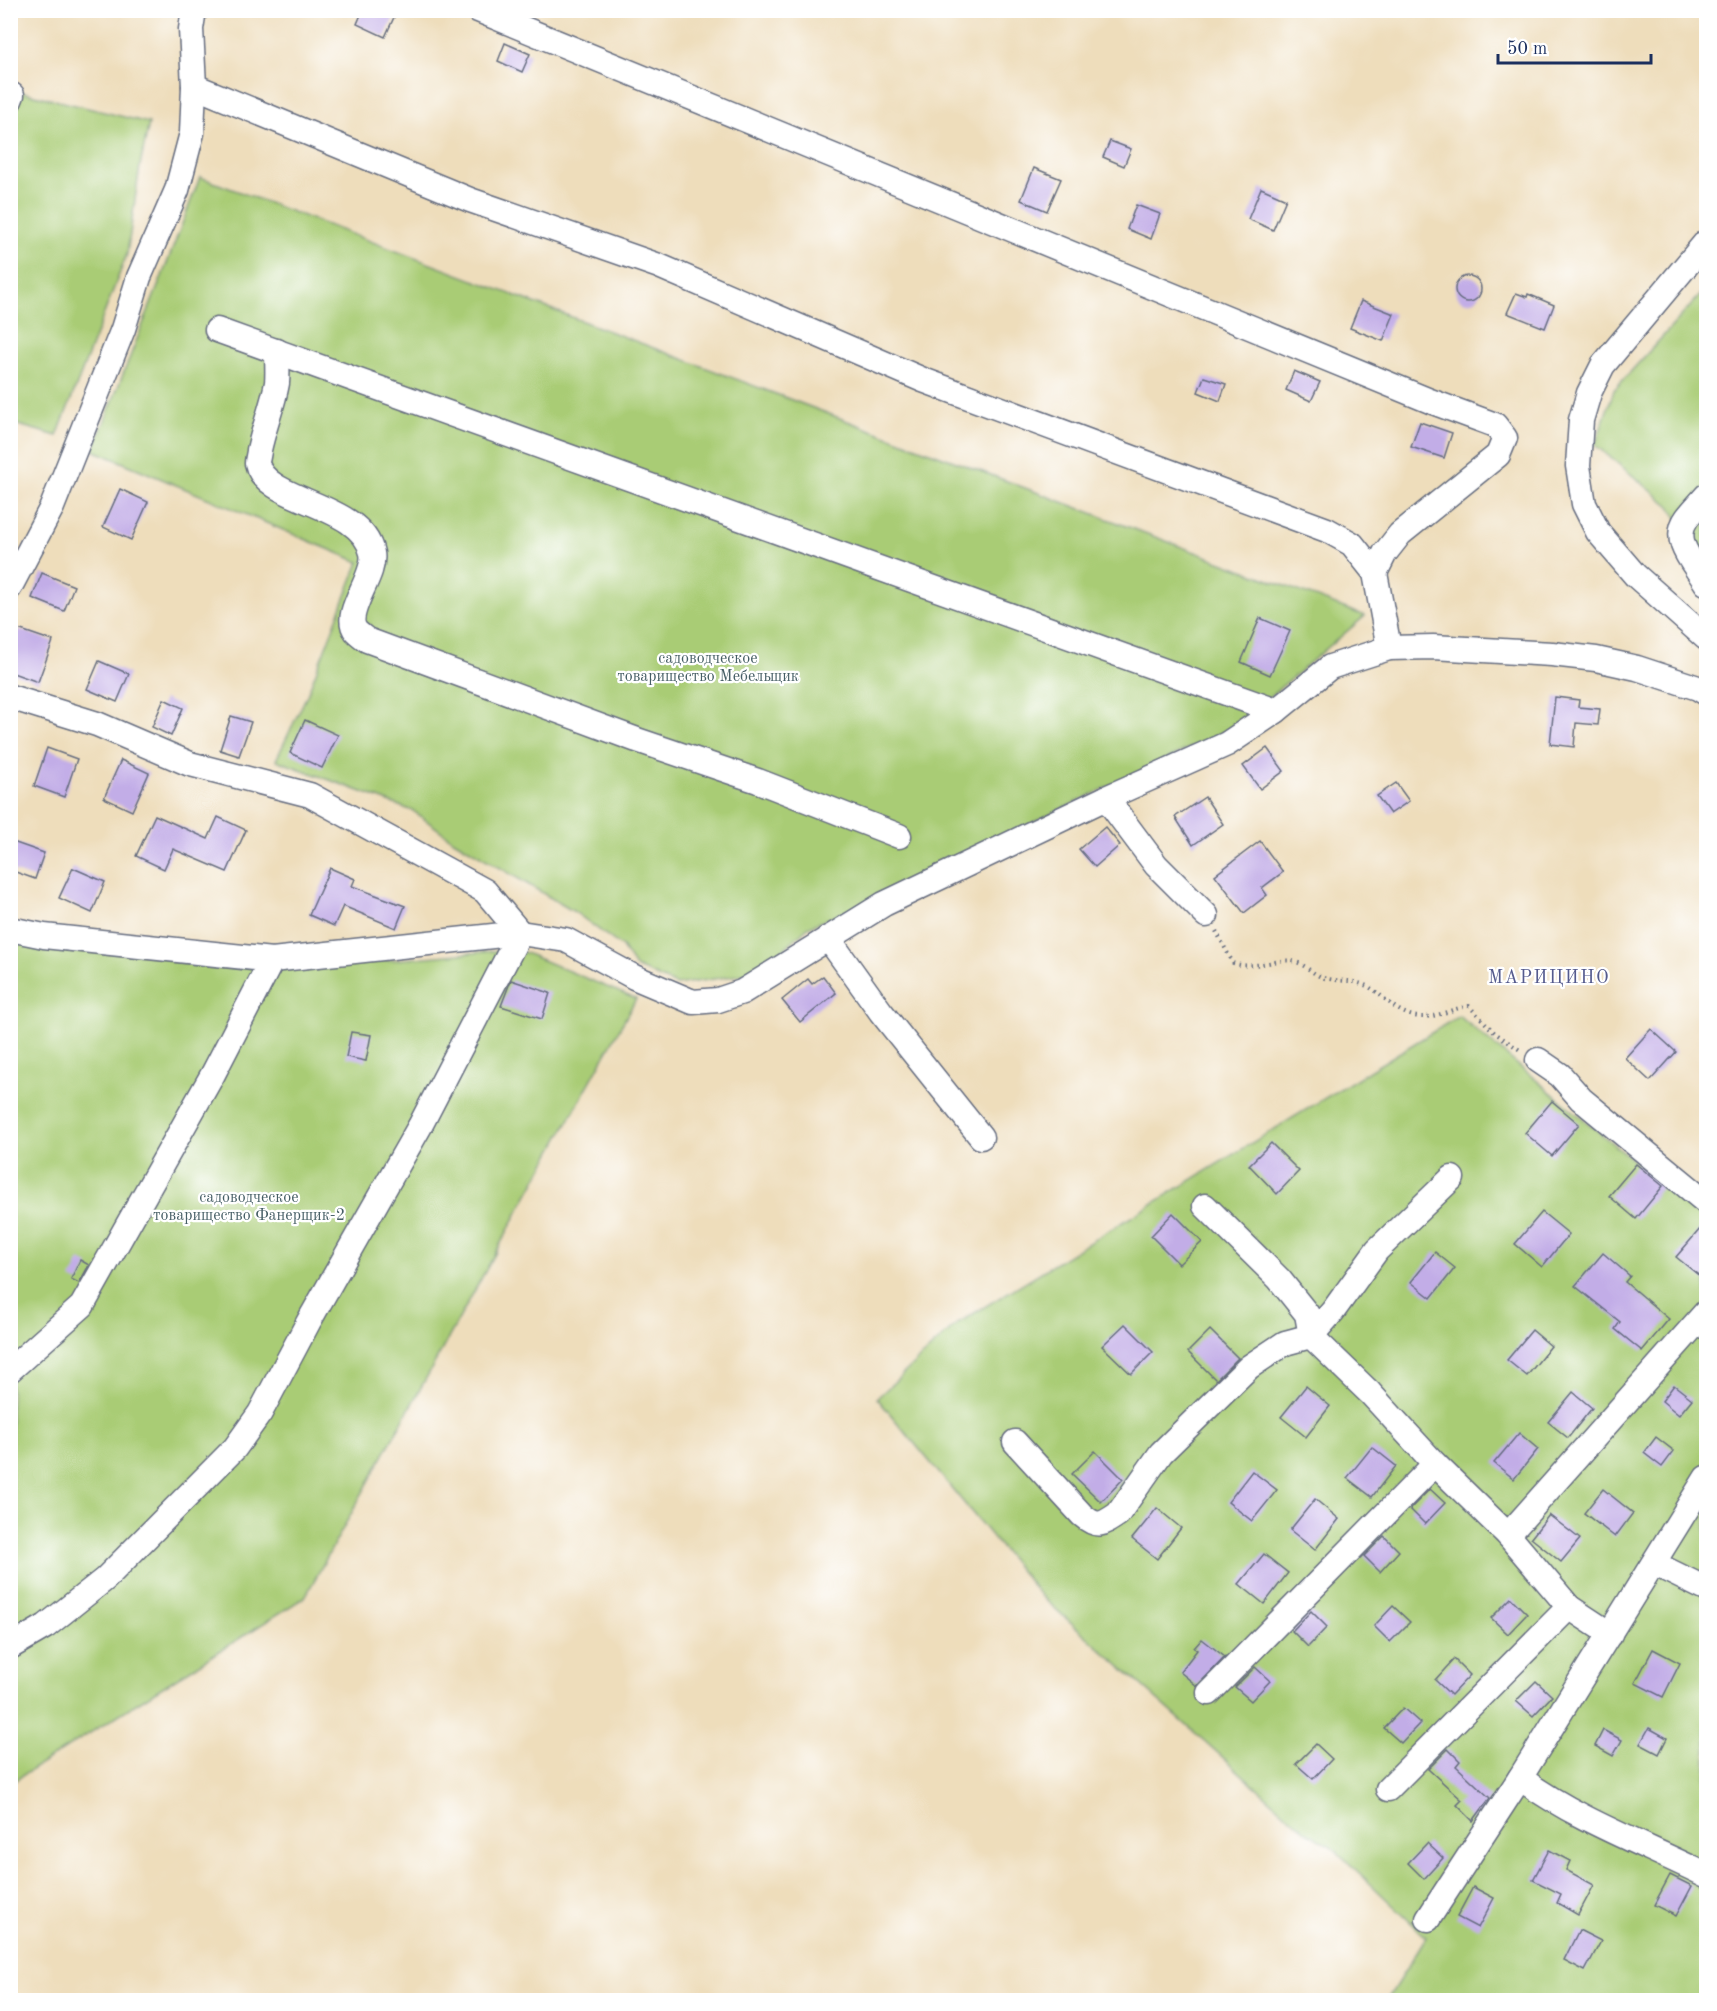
<svg xmlns="http://www.w3.org/2000/svg" width="1717" height="2011" viewBox="0 0 1717 2011" font-family="'Old Standard TT',serif">
<style>
.green{fill:#a9cc75;stroke:#627e6a;stroke-width:1.5}
.building{fill:#c2ade7}
.lines{fill:none;stroke-linecap:round;stroke-linejoin:round}
.minor-casing{stroke:#656c7f;stroke-width:27}
.path{stroke:#656c7f;stroke-width:4;stroke-dasharray:1.5 4.5;stroke-linecap:butt}
.minor{stroke:#fff;stroke-width:24}
.labels{text-anchor:middle;stroke-width:4.5;stroke-linejoin:round;paint-order:stroke}
.park-label{font-size:16px;fill:#465e65;stroke:#fff}
.neighbourhood-label{font-size:18px;letter-spacing:1.5px;fill:#555b8e;stroke:#fff}
</style>
<rect width="100%" height="100%" fill="#fff"/>
<filter id="ink" filterUnits="userSpaceOnUse"><feTurbulence type="fractalNoise" baseFrequency=".0167" numOctaves="2"/><feDisplacementMap in="SourceGraphic" scale="12" xChannelSelector="R" yChannelSelector="G"/><feConvolveMatrix kernelMatrix="1 2 1 2 8 2 1 2 1" color-interpolation-filters="sRGB"/></filter>
<filter id="wash" filterUnits="userSpaceOnUse"><feTurbulence type="fractalNoise" baseFrequency=".008" numOctaves="4" result="noise"/><feDisplacementMap in="SourceGraphic" scale="24" xChannelSelector="R" yChannelSelector="G"/><feGaussianBlur stdDeviation="1.35" result="paint"/><feColorMatrix in="noise" values="0 0 0 0 0 0 0 0 0 0 0 0 0 0 0 0 0 1.4 0 .05"/><feComposite in="paint" operator="in"/></filter>
<g filter="url(#wash)">
<rect width="100%" height="100%" fill="#edb"/>
<g class="green">
<polygon points="10,89 149,123 140,166 127,254 57,436 11,423"/>
<polygon points="200,177 1365,616 1234,727 847,911 808,927 769,963 752,973 676,985 635,967 622,947 576,913 452,839 413,811 276,760 307,695 359,562 93,450 164,271"/>
<polygon points="1706,289 1706,566 1697,553 1670,506 1595,445 1614,390"/>
<polygon points="11,931 292,969 516,949 636,999 305,1597 11,1783"/>
<polygon points="1459,1016 1706,1221 1706,2000 1387,2000 1426,1937 1330,1845 1308,1833 1041,1596 877,1398 958,1323"/>
</g>
<g id="blocks">
<g class="building">
<polygon points="363,10 386,10 395,15 385,37 357,24"/>
<polygon points="505,43 530,54 522,72 498,61"/>
<polygon points="1110,141 1131,149 1124,166 1103,157"/>
<polygon points="1034,168 1061,179 1047,211 1021,200"/>
<polygon points="1261,188 1286,199 1273,230 1248,219"/>
<polygon points="1136,205 1160,214 1151,239 1127,229"/>
<circle cx="1468" cy="289" r="13"/>
<polygon points="1516,293 1527,297 1528,294 1554,305 1545,328 1507,313"/>
<polygon points="1361,301 1394,314 1383,341 1350,328"/>
<polygon points="1294,371 1320,382 1311,401 1286,390"/>
<polygon points="1204,377 1226,384 1220,401 1198,392"/>
<polygon points="1420,422 1452,433 1444,458 1411,447"/>
<polygon points="120,489 148,502 131,540 103,527"/>
<polygon points="42,573 74,586 64,611 32,598"/>
<polygon points="1260,618 1290,631 1270,675 1241,662"/>
<polygon points="18,629 53,641 38,682 10,672 10,650"/>
<polygon points="99,661 129,674 117,702 87,689"/>
<polygon points="1555,697 1579,700 1578,707 1600,709 1598,725 1576,723 1574,747 1550,744"/>
<polygon points="164,699 183,708 171,736 152,727"/>
<polygon points="231,716 251,722 239,756 220,750"/>
<polygon points="305,720 338,735 322,768 290,753"/>
<polygon points="47,748 77,759 64,797 34,786"/>
<polygon points="1267,748 1284,771 1260,789 1243,766"/>
<polygon points="121,760 149,773 132,811 104,798"/>
<polygon points="1396,783 1409,801 1390,814 1377,796"/>
<polygon points="1205,797 1223,824 1193,845 1175,817"/>
<polygon points="155,815 208,839 218,817 246,830 227,872 173,849 164,869 136,856"/>
<polygon points="1105,827 1120,845 1095,867 1079,849"/>
<polygon points="10,841 44,853 35,879 10,870"/>
<polygon points="1260,841 1283,872 1262,888 1267,895 1244,913 1215,875"/>
<polygon points="73,868 105,882 92,913 59,898"/>
<polygon points="330,868 355,879 352,886 405,906 396,928 343,906 334,926 309,915"/>
<polygon points="823,976 836,993 800,1022 782,1000 808,979 812,984"/>
<polygon points="511,980 550,993 542,1019 501,1006"/>
<polygon points="1651,1029 1676,1052 1650,1081 1625,1058"/>
<polygon points="351,1032 371,1035 366,1061 346,1057"/>
<polygon points="1552,1101 1579,1124 1552,1156 1525,1133"/>
<polygon points="1271,1143 1299,1171 1277,1194 1249,1165"/>
<polygon points="1636,1164 1663,1186 1636,1219 1609,1196"/>
<polygon points="1542,1212 1569,1234 1542,1267 1515,1244"/>
<polygon points="1173,1213 1202,1242 1179,1264 1151,1236"/>
<polygon points="1707,1221 1707,1282 1676,1257"/>
<polygon points="1435,1252 1455,1268 1431,1298 1411,1282"/>
<polygon points="1603,1253 1630,1276 1625,1282 1669,1319 1642,1351 1615,1329 1620,1322 1575,1286"/>
<polygon points="80,1260 89,1265 79,1283 71,1279"/>
<polygon points="1125,1324 1153,1352 1131,1374 1102,1346"/>
<polygon points="1210,1330 1238,1358 1216,1380 1188,1352"/>
<polygon points="1532,1330 1551,1346 1527,1376 1507,1360"/>
<polygon points="1674,1385 1692,1399 1679,1415 1662,1401"/>
<polygon points="1306,1386 1330,1406 1306,1437 1281,1417"/>
<polygon points="1573,1392 1592,1408 1568,1438 1548,1422"/>
<polygon points="1519,1433 1538,1449 1514,1479 1494,1463"/>
<polygon points="1656,1437 1674,1451 1662,1467 1644,1453"/>
<polygon points="1372,1447 1396,1466 1372,1497 1347,1478"/>
<polygon points="1095,1451 1123,1479 1101,1502 1072,1474"/>
<polygon points="1252,1471 1277,1490 1252,1521 1228,1502"/>
<polygon points="1430,1489 1445,1503 1425,1524 1410,1509"/>
<polygon points="1603,1489 1633,1513 1615,1537 1584,1513"/>
<polygon points="1315,1499 1339,1519 1315,1550 1290,1530"/>
<polygon points="1157,1508 1181,1528 1157,1559 1132,1539"/>
<polygon points="1549,1515 1580,1539 1561,1562 1531,1538"/>
<polygon points="1384,1536 1399,1551 1380,1572 1364,1556"/>
<polygon points="1264,1554 1288,1573 1264,1604 1239,1584"/>
<polygon points="1511,1598 1527,1614 1508,1634 1491,1618"/>
<polygon points="1393,1606 1410,1622 1390,1642 1374,1626"/>
<polygon points="1311,1611 1327,1627 1308,1647 1292,1631"/>
<polygon points="1202,1639 1225,1657 1197,1686 1180,1672 1197,1650 1194,1648"/>
<polygon points="1653,1649 1680,1663 1663,1697 1635,1683"/>
<polygon points="1454,1659 1470,1675 1451,1695 1435,1680"/>
<polygon points="1255,1667 1270,1681 1251,1701 1235,1687"/>
<polygon points="1536,1681 1552,1696 1533,1716 1516,1701"/>
<polygon points="1403,1708 1420,1723 1401,1743 1384,1728"/>
<polygon points="1649,1728 1667,1738 1659,1754 1640,1744"/>
<polygon points="1603,1730 1622,1740 1613,1756 1595,1746"/>
<polygon points="1316,1744 1332,1759 1313,1779 1296,1764"/>
<polygon points="1448,1749 1460,1761 1456,1766 1490,1798 1473,1821 1457,1805 1462,1800 1428,1769"/>
<polygon points="1427,1843 1443,1858 1424,1879 1408,1863"/>
<polygon points="1549,1850 1570,1861 1566,1870 1594,1885 1578,1915 1557,1903 1561,1894 1533,1880"/>
<polygon points="1670,1875 1692,1886 1676,1916 1654,1905"/>
<polygon points="1473,1887 1494,1898 1478,1928 1457,1917"/>
<polygon points="1579,1930 1601,1941 1585,1971 1564,1960"/>
</g>
</g>
</g>
<g filter="url(#ink)">
<use href="#blocks" fill-opacity="0" stroke="#656c7f" stroke-width="1.5"/>
<g class="lines">
<g class="minor-casing">
<g id="minor">
<polyline points="478,10 1430,401 1495,425 1505,438 1498,455 1400,534 1385,553 1375,573"/>
<polyline points="194,86 470,200 659,266 923,380 1327,530 1352,544 1375,573 1389,648"/>
<polyline points="10,95 12,95 10,100"/>
<polyline points="1706,242 1603,365 1589,393 1581,420 1578,466 1584,504 1598,532 1635,575 1706,638"/>
<polyline points="217,330 1276,711"/>
<path d="M277,351C277,361 278,373 277,383C273,405 264,427 259,450C259,454 257,459 257,463C265,503 361,502 372,553C377,576 341,613 356,631C359,634 363,637 367,640L637,740L758,781L899,836"/>
<path d="M1706,496C1700,503 1693,510 1687,518C1670,541 1695,564 1706,583"/>
<polyline points="10,587 52,507 123,329 139,277 177,190 192,133 194,86 191,29 194,10"/>
<polyline points="10,697 97,724 190,764 310,795 485,891 520,933 420,1126 309,1321 260,1413 235,1448 105,1579 46,1626 10,1647"/>
<polyline points="1106,798 1156,865 1206,915"/>
<polyline points="10,929 44,936 272,960 520,933 566,940 634,977 693,1002 718,1000 742,992 884,904 1106,798 1227,744 1276,711 1330,667 1389,648 1433,647 1552,654 1596,659 1637,668 1698,688 1706,693"/>
<polyline points="828,938 881,1012 981,1137"/>
<polyline points="1538,1060 1560,1075 1581,1099 1706,1202"/>
<polyline points="1205,1206 1279,1279 1307,1314 1311,1336 1370,1393 1435,1464 1508,1535 1569,1607 1610,1634"/>
<polyline points="10,1370 82,1306 213,1074 272,960"/>
<path d="M1015,1442L1082,1515C1097,1528 1102,1525 1118,1514L1161,1453L1249,1367L1285,1343L1311,1336L1333,1311L1377,1250L1452,1178"/>
<polyline points="1508,1535 1706,1312"/>
<polyline points="1655,1564 1706,1589"/>
<polyline points="1209,1693 1435,1464"/>
<path d="M1520,1778C1577,1820 1644,1844 1706,1875"/>
<polyline points="1388,1789 1569,1607"/>
<polyline points="1428,1919 1520,1778 1706,1478"/>
</g>
</g>
<path class="path" d="M1216,931L1233,963C1254,971 1281,956 1296,962C1308,966 1316,978 1329,979C1345,982 1353,979 1369,987C1387,998 1397,1015 1420,1017C1437,1018 1453,1008 1469,1006L1495,1033L1520,1050"/>
<use href="#minor" class="minor"/>
</g>
</g>
<g class="labels">
<g class="park-label">
<text x="708" y="663">садоводческое<tspan x="708" dy="18">товарищество Мебельщик</tspan></text>
<text x="249" y="1202">садоводческое<tspan x="249" dy="18">товарищество Фанерщик-2</tspan></text>
</g>
<g class="neighbourhood-label">
<text x="1549" y="983">МАРИЦИНО</text>
</g>
</g>
<rect width="1717" height="2011" fill="none" stroke="#fff" stroke-width="36"/>
<path d="M1498 54v9h153v-9" fill="none" stroke="#1b2f5e" stroke-width="3"/>
<text x="1507" y="54" font-size="18" fill="#1b2f5e" stroke="#ffffff" stroke-width="4.5" paint-order="stroke">50 m</text>
</svg>
